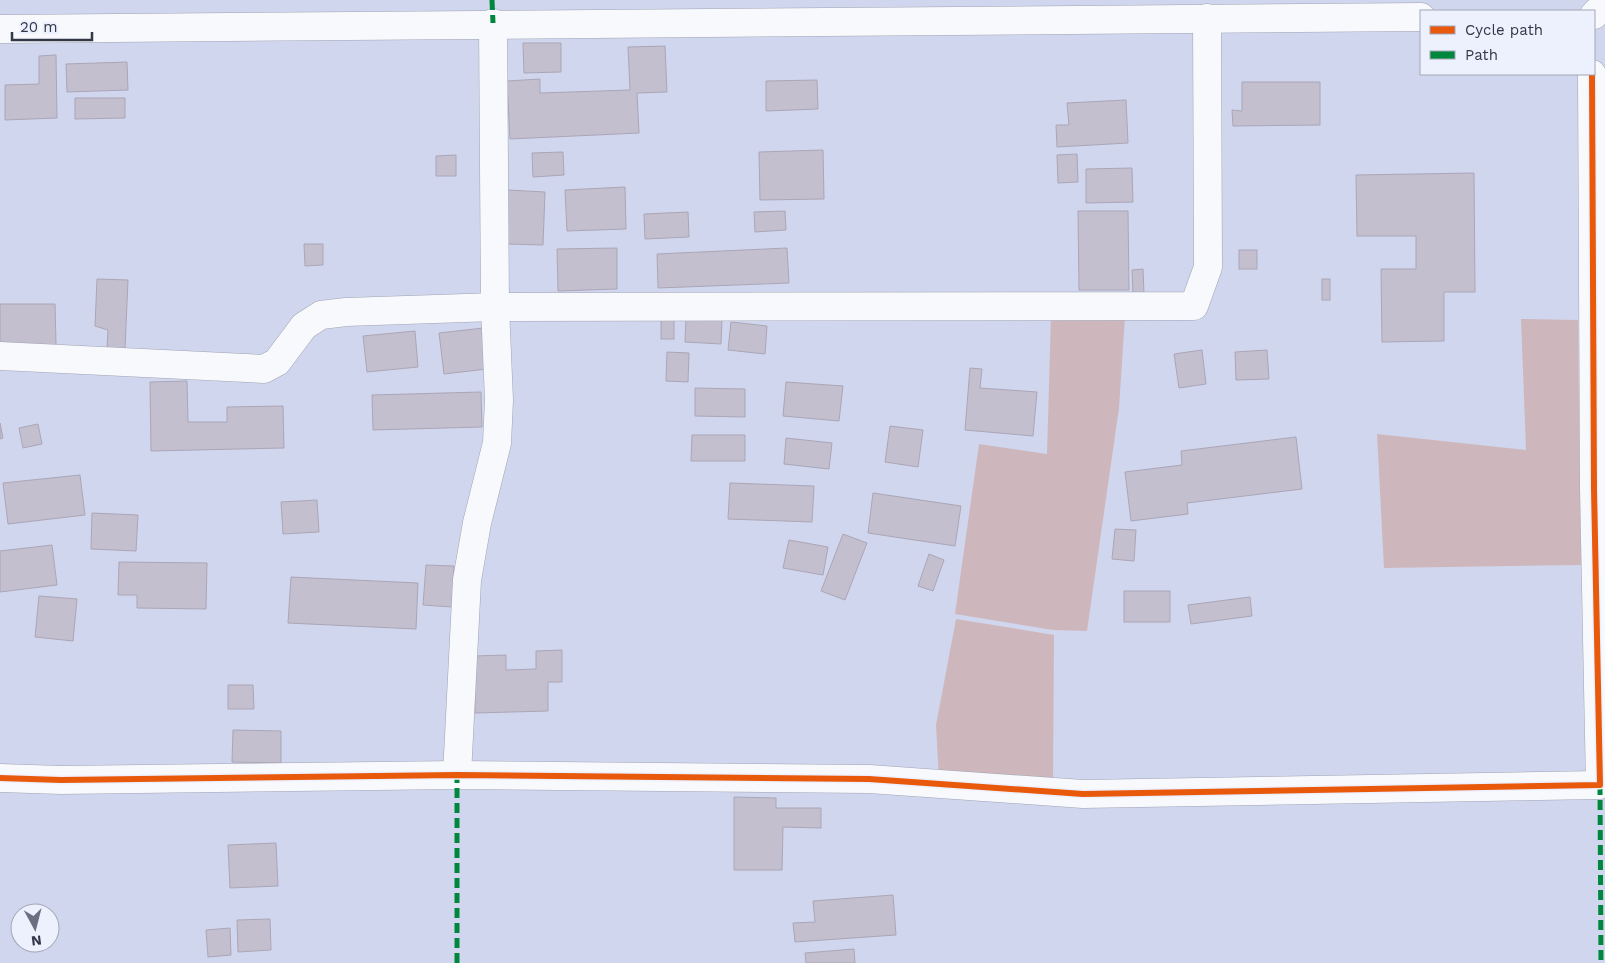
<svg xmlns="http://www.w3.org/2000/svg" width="1605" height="963" viewBox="0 0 1605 963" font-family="'Work Sans',sans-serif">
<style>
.green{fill:#ceb7bc}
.building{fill:#c3bfcf;stroke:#aba6b7}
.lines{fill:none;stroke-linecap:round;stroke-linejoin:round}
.minor-casing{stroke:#9fa3b5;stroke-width:29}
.minor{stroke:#f8f9fc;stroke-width:28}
.quiet{stroke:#00873e;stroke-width:5;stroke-dasharray:10 5;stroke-linecap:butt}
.cycleway-casing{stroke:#edf1fe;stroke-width:9}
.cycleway{stroke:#e8590c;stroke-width:6}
</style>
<rect width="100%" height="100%" fill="#d0d6ed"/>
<g class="green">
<polygon points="1051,315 1125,316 1119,408 1087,631 1053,630 955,614 979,444 1047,454"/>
<polygon points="1521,319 1578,320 1581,565 1384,568 1377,434 1526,450"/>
<polygon points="956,619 1054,635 1053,782 939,779 936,725"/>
</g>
<g class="building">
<polygon points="523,43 561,43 561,72 524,73"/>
<polygon points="665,46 667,92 637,93 639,133 510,139 507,81 540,79 540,93 630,90 628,47"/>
<polygon points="56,55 57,118 5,120 5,85 39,84 39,56"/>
<polygon points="127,62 128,90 67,92 66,64"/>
<polygon points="817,80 818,109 766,111 766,81"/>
<polygon points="1242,82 1320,82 1320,125 1233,126 1232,110 1242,111"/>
<polygon points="75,98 125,98 125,118 75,119"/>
<polygon points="1126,100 1128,143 1057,147 1056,125 1069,125 1067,103"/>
<polygon points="823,150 824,199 760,200 759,152"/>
<polygon points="563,152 564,175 533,177 532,153"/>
<polygon points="1077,154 1078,182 1058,183 1057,155"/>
<polygon points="456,155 456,176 436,176 436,156"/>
<polygon points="1132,168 1133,202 1086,203 1086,169"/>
<polygon points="1474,173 1475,292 1444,292 1444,341 1382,342 1381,269 1416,269 1416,236 1357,236 1356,175"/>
<polygon points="625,187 626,229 567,231 565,190"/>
<polygon points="508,190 545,192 543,245 506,244"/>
<polygon points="785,211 786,230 755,232 754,212"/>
<polygon points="1078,211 1128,211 1129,290 1079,290"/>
<polygon points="688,212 689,237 645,239 644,214"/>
<polygon points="304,244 323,244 323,265 305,266"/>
<polygon points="617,248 617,289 558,291 557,249"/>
<polygon points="787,248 789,283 658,288 657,254"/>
<rect x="1239" y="250" width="18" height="19"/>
<polygon points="1143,269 1144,294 1133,295 1132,270"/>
<polygon points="97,279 128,280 125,349 107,348 108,330 95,326"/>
<rect x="1322" y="279" width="8" height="21"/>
<polygon points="0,304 55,304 56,345 0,345"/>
<polygon points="686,317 722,319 721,344 685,342"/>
<rect x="661" y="320" width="13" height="19"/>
<polygon points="731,322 767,326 765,354 728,350"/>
<polygon points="483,328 487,369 444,374 439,333"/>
<polygon points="415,331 418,367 367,372 363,336"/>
<polygon points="1202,350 1206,384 1179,388 1174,354"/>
<polygon points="1267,350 1269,379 1236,380 1235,352"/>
<polygon points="667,352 689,353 688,382 666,381"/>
<polygon points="970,368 982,369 980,388 1037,392 1033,436 965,430"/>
<polygon points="187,381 188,422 227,422 227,407 283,406 284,448 151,451 150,382"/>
<polygon points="786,382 843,386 839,421 783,416"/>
<polygon points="695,388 745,389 745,417 695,416"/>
<polygon points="481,392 482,427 373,430 372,395"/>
<polygon points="0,423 3,438 0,439"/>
<polygon points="38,424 42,444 23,448 19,428"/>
<polygon points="890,426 923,430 918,467 885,462"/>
<polygon points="692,435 745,435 745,461 691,461"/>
<polygon points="1296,437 1302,489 1187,503 1188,514 1131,521 1125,472 1182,465 1181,451"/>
<polygon points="786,438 832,443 829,469 784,464"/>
<polygon points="80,475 85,515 8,524 3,483"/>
<polygon points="730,483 814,486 812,522 728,519"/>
<polygon points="873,493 961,506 955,546 868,533"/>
<polygon points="317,500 319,532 283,534 281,502"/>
<polygon points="92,513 138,515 136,551 91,549"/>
<polygon points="1115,529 1136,530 1134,561 1112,559"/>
<polygon points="843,534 867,543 845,600 821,591"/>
<polygon points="789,540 828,547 823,575 783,568"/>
<polygon points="52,545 57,585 0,592 0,551"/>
<polygon points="929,554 944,560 933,591 918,586"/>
<polygon points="119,562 207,563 206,609 137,608 137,595 118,595"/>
<polygon points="426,565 454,566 452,607 423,605"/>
<polygon points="291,577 418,583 416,629 288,623"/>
<rect x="1124" y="591" width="46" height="31"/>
<polygon points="39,596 77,599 73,641 35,637"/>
<polygon points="1250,597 1252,616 1191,624 1188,605"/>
<polygon points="562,650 562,682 548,682 548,711 475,713 474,656 506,655 506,670 536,669 536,651"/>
<polygon points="228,685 253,685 254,709 228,709"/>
<polygon points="233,730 281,731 281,763 232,762"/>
<polygon points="734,797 776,798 776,808 821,808 821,828 783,827 782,870 734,870"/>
<polygon points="276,843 278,886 230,888 228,845"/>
<polygon points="893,895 896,935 795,942 793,923 815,922 813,901"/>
<polygon points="270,919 271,950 238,952 237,920"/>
<polygon points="230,928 231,955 208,957 206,930"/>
<polygon points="854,949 855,963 806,963 805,953"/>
</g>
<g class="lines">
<g class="minor-casing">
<g id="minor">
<polyline points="1594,15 1605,4"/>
<polyline points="0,29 1421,17"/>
<polyline points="0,356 264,369 277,362 304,326 321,315 346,312 495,307 1194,306 1208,267 1207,18"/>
<polyline points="457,775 467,580 477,523 497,443 499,400 495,307 493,23"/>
<polyline points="0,778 61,780 457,775 869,779 1083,794 1600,785 1594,489 1592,74"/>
</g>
</g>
<use href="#minor" class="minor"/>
<g class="quiet">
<polyline points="492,0 493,23"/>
<polyline points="1600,785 1601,963"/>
<polyline points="457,963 457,775"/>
</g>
<g class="cycleway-casing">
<polyline id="cycleway" points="0,778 61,780 457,775 869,779 1083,794 1600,785 1594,489 1592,74"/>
</g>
<use href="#cycleway" class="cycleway"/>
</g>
<rect x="1420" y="10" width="175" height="65" fill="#edf1fe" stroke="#a3a7b6"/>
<rect x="1430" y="26" width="25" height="8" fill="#e8590c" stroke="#a3a7b6"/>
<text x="1465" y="35" font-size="15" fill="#333849">Cycle path</text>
<rect x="1430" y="51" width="25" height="8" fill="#00873e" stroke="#a3a7b6"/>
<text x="1465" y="60" font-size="15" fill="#333849">Path</text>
<g transform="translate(35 928) rotate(173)"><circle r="24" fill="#edf1fe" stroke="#a3a7b6"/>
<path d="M0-4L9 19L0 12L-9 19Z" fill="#6a6f82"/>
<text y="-8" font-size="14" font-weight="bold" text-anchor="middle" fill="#333849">N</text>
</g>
<path d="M12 32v8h80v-8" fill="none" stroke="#333849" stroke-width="2.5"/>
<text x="20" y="32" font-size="15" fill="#333849" stroke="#edf1fe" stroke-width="4" paint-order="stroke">20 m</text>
</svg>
